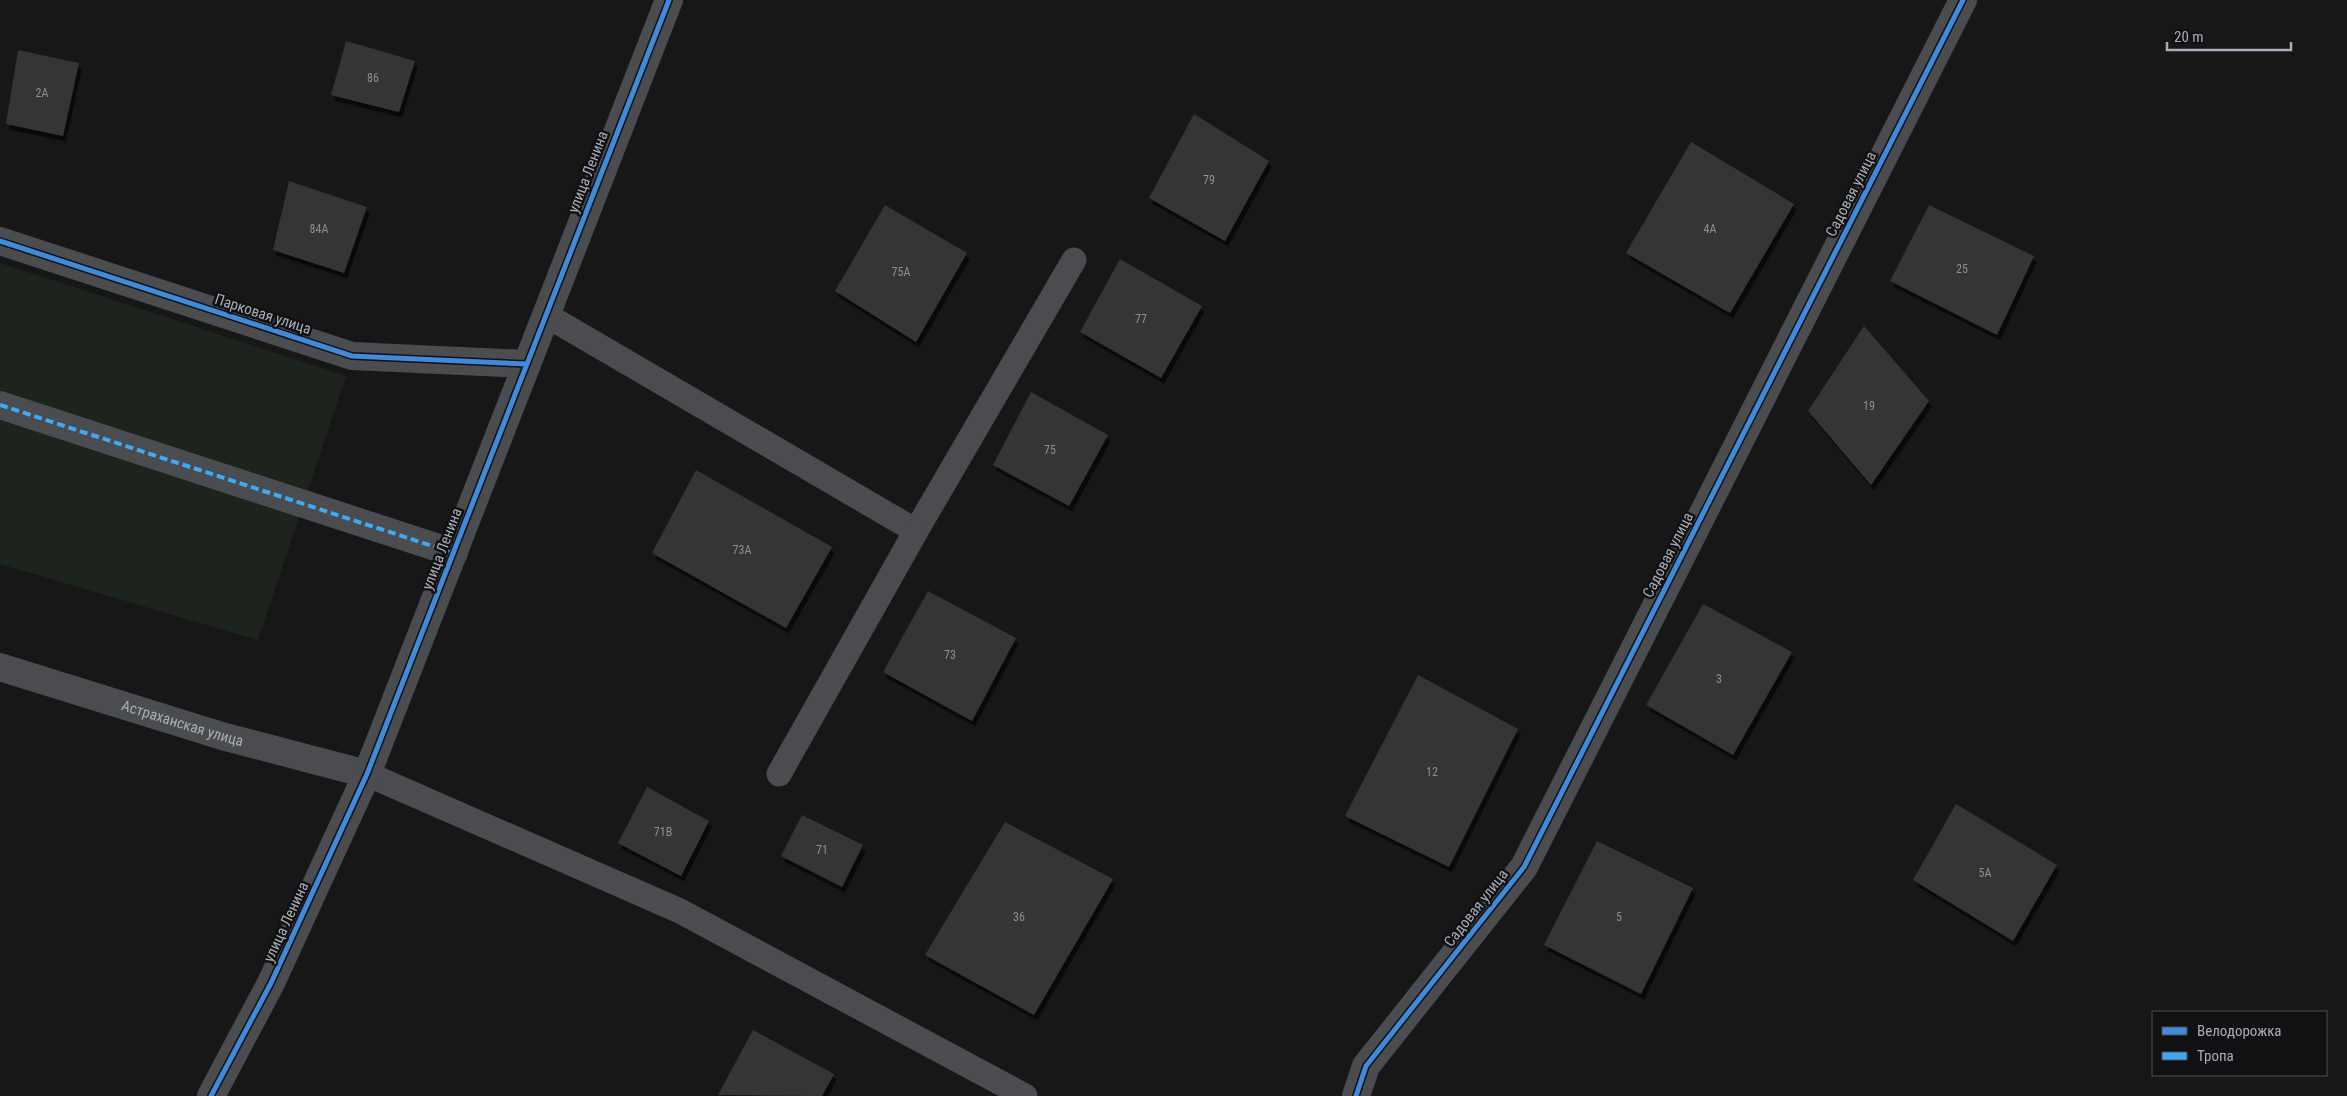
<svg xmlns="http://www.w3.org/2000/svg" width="2347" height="1096" viewBox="0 0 2347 1096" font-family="'Roboto Condensed',sans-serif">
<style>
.green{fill:#1d241e}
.building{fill:#353536;filter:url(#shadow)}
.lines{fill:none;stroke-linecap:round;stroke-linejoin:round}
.lane{stroke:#4b4c50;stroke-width:25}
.street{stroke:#4b4c50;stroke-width:28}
.quiet{stroke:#3fa9f5;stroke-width:4;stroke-dasharray:8 4;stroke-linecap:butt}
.cycleway-casing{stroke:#111113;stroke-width:8}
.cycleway{stroke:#408adc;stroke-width:5}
.labels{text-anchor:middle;stroke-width:5;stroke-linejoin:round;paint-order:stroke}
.number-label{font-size:12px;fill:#8b8f98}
.street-label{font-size:15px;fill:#a8adb8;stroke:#111113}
</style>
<defs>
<filter id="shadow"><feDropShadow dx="3" dy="5.5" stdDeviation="0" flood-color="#0009"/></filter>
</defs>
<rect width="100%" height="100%" fill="#171717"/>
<polygon class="green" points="0,263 346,376 258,640 0,564"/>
<g class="building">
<polygon points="346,41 415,61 399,112 331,95"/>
<polygon points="18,50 79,63 63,136 6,124"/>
<polygon points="1194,114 1269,161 1225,241 1149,198"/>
<polygon points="1691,142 1794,204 1730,313 1626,253"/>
<polygon points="289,181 367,207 344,273 273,250"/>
<polygon points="885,205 967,253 916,342 835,291"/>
<polygon points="1929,205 2034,256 1997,335 1890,281"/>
<polygon points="1120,259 1202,306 1161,378 1080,332"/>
<polygon points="1864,326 1929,401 1871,485 1808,411"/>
<polygon points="1031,392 1108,435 1069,506 993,465"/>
<polygon points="696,470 832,547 786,628 652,553"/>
<polygon points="928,591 1016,638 972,721 883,672"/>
<polygon points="1703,604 1792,652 1733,755 1646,705"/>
<polygon points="1418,675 1518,729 1449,867 1345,816"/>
<polygon points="647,787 709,821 681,876 618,843"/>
<polygon points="1956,804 2057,865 2013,941 1913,880"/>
<polygon points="802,815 863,845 842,887 781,856"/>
<polygon points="1005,822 1113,879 1034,1015 925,955"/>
<polygon points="1597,841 1693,888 1641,994 1544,945"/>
<polygon points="753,1030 834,1074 822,1096 718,1095"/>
</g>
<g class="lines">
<g class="lane">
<polyline points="546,315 916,531 1074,260"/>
<polyline points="367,774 680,911 1025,1096"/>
<polyline points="779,774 916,531"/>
</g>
<g class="street">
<polyline points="0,241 352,356 527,364"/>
<polyline points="0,405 454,553"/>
<path id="s1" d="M0,667L222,736L367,774"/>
<polyline points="211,1096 271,983 367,774 669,0"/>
<polyline points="1356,1096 1366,1066 1524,867 1963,0"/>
</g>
<polyline class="quiet" points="0,405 454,553"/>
<g class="cycleway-casing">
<g id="cycleway">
<polyline points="0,241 352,356 527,364"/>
<polyline points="211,1096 271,983 367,774 669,0"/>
<polyline points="1356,1096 1366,1066 1524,867 1963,0"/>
</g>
</g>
<use href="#cycleway" class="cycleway"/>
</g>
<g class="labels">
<g class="number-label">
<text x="373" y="82">86</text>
<text x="42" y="97">2А</text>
<text x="1209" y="184">79</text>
<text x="319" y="233">84А</text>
<text x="1710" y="233">4А</text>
<text x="1962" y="273">25</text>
<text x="901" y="276">75А</text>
<text x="1141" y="323">77</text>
<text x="1869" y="410">19</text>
<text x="1050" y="454">75</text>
<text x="742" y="554">73А</text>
<text x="950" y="659">73</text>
<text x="1719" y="683">3</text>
<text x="1432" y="776">12</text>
<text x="663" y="836">71В</text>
<text x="822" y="854">71</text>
<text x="1985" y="877">5А</text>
<text x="1019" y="921">36</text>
<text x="1619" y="921">5</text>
</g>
<g class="street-label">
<text transform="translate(588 172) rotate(-69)" y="5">улица Ленина</text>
<text transform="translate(1851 194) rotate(-63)" y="5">Садовая улица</text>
<text transform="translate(263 314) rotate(18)" y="5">Парковая улица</text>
<text transform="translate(442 549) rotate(-69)" y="5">улица Ленина</text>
<text transform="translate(1668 555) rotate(-63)" y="5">Садовая улица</text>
<text dy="5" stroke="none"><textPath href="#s1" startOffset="191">Астраханская улица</textPath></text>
<text transform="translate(1476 908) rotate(-52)" y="5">Садовая улица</text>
<text transform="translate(286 922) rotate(-65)" y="5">улица Ленина</text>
</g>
</g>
<rect x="2152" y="1011" width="175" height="65" fill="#111113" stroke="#4d4f55"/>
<rect x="2162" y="1027" width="25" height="8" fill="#408adc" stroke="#4d4f55"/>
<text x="2197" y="1036" font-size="15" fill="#a8adb8">Велодорожка</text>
<rect x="2162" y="1052" width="25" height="8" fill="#3fa9f5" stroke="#4d4f55"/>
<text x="2197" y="1061" font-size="15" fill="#a8adb8">Тропа</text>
<path d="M2167 42v8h124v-8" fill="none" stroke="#a8adb8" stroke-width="2.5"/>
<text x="2174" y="42" font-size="15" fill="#a8adb8" stroke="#111113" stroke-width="4" paint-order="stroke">20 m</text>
</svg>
